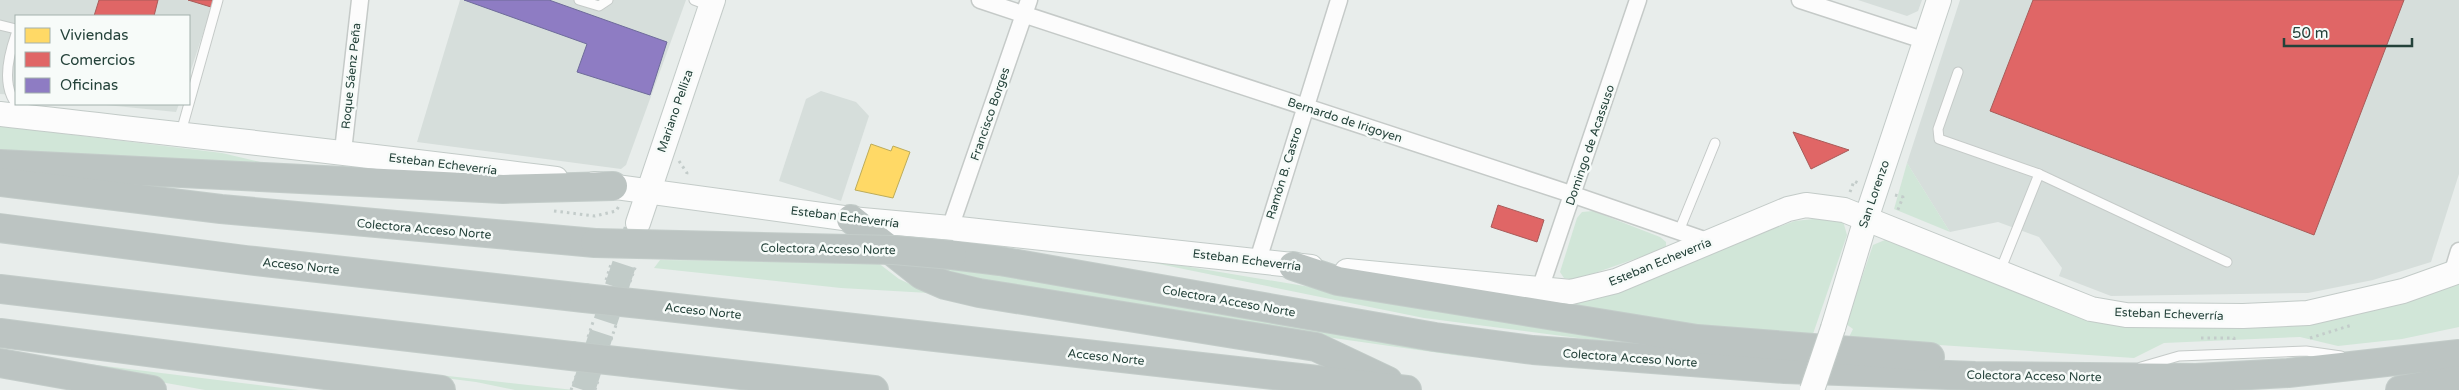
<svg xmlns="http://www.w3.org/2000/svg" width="2459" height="390" viewBox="0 0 2459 390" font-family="'Varela Round',sans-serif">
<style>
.built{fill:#d6dedb}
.green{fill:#d1e6d8}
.homes{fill:#ffd966;stroke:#bdac59}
.shops{fill:#e06666;stroke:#a85b59}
.offices{fill:#8e7cc3;stroke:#6e6b9a}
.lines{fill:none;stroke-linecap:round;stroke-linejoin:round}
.secondary-tunnel{stroke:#c1cbc8;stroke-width:24;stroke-dasharray:24 12;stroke-linecap:butt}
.lane-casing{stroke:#c5cac8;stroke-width:11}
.street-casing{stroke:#c5cac8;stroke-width:19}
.secondary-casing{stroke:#c3cbc8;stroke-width:26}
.highway-casing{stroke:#c3ccc9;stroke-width:30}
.path{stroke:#c3ccca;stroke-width:3;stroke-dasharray:2.5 4;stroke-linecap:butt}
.lane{stroke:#fcfcfc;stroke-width:9}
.street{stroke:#fcfcfc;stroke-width:16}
.secondary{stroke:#fcfcfc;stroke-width:24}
.highway{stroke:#bcc4c2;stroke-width:28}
.secondary-bridge-casing{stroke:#c3cbc8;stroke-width:26;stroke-linecap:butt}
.highway-bridge-casing{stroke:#c3ccc9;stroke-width:30;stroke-linecap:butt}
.secondary-bridge{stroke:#fcfcfc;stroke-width:24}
.highway-bridge{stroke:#bcc4c2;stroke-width:28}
.labels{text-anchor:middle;stroke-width:5;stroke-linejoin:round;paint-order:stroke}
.street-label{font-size:12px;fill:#24423a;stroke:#f7fbf9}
</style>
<rect width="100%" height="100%" fill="#e8edeb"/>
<g class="built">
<polygon points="0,0 214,0 189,76 189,16 16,16 16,95 0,94"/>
<polygon points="460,0 686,0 626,165 621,169 417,142"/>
<polygon points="1858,0 1922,0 1918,11 1907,16"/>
<polygon points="1960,0 2459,0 2459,174 2431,262 2373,280 2308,293 2111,296 2059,276 2062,268 2039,237 1998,222 1950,232 1907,163"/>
<polygon points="821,91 856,102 869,116 841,201 779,181 806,99"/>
<polygon points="96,104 179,104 176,112"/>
</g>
<g class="green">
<polygon points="0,126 222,153 264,163 427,173 0,151"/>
<polygon points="1907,163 1950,232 1894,209"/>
<polygon points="1593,211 1660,237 1666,242 1666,248 1575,280 1564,278 1560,272 1577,218 1582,212"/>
<polygon points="1822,218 1843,221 1847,235 1813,334 1684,327 1481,293 1574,302 1601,298 1725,246 1795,221"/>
<polygon points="1892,237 2163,324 2459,281 2459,327 2402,339 2338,346 2300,337 2164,343 2134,358 1848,339 1853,329 1846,324 1873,245"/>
<polygon points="1100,252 1640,342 1593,340 1424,318"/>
<polygon points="660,260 877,262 899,279 929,293 841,288 654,268"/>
<polygon points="922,264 984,271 1475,358 1326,337 953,277"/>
<polygon points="0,353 299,390 205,390"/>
<polygon points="272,356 537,386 574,390 515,390 476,382"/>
</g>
<polygon class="homes" points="871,144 891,151 893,146 910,152 893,198 855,190"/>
<g class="shops">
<polygon points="99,0 158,0 154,16 94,16"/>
<polygon points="188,0 213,0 211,7"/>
<polygon points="2033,0 2404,0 2314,235 1990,111"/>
<polygon points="1793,132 1849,150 1811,169"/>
<polygon points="1498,205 1544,220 1537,242 1491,227"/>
</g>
<polygon class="offices" points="464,0 549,0 667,42 650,95 577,72 587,44"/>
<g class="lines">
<polyline class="secondary-tunnel" points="583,390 636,228"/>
<g class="lane-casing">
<g id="lane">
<polyline points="579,0 599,6 608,0"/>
<polyline points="694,0 710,6"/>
<polyline points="0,25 16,29"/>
<path d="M16,34C7,60 0,92 23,111"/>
<polyline points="1958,72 1938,129 1939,139 2039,174"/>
<polyline points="181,132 218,0"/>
<polyline points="1679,231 1715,143"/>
<polyline points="2000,271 2039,174 2227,262"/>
<polyline points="2141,367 2179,356 2306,351 2341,356"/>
</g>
</g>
<g class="street-casing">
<g id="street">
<polyline points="980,0 1574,195 1710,242"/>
<polyline points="1800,0 1926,41"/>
<polyline points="343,151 360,0"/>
<polyline points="950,228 1029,0"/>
<polyline points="1258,260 1339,0"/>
<polyline points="2452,274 2459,251"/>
<polyline points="1540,289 1638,0"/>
</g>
</g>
<g class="secondary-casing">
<g id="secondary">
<path d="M0,114C185,135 371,155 556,179"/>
<polyline points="594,184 851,219 950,228 1311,267"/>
<polyline points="638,223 713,0"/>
<polyline points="1347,271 1571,292 1616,281 1788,209 1806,205 1844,210 2091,309 2126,315 2243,316 2308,313 2403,291 2459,271"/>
<polyline points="1833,328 1866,219 1939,0"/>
</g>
</g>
<g class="highway-casing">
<g id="highway">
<polyline points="0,164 503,189 613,186"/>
<polyline points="0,182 221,209 595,243"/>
<polyline points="851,219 922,275 945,285 979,293 1316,347 1388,381"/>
<polyline points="0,228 246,260 584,298"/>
<polyline points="952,255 1000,261 1435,337 1533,350 1785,369 1975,376 2196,378 2288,373 2459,354"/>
<polyline points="1293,266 1338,281 1697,339 1930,357"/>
<polyline points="0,289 571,356"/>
<polyline points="650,305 1407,390"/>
<polyline points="0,333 441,390"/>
<polyline points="0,363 152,390"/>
<polyline points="634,363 874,390"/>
<polyline points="2400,390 2459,380"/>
</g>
</g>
<g class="path">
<polyline points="679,161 687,173 686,177"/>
<polyline points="1850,192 1854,181 1858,183"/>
<polyline points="1895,195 1903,197 1897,212"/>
<polyline points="554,211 595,216 616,211 619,206"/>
<polyline points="606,280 611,264"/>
<polyline points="630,282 636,265"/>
<polyline points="588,337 594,319"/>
<polyline points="2201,338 2234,338 2234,342"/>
<polyline points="2310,338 2352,325"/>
<polyline points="611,340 617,322"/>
<polyline points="571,390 576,376"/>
<polyline points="595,390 598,381"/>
</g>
<use href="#lane" class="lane"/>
<use href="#street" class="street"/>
<use href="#secondary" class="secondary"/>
<use href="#highway" class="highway"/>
<g class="secondary-bridge-casing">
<polyline id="secondary-bridge" points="1812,390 1833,328"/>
</g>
<g class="highway-bridge-casing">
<g id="highway-bridge">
<polyline points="595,243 894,250 952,255"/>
<polyline points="584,298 650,305"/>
<polyline points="571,356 634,363"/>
</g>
</g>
<use href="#secondary-bridge" class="secondary-bridge"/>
<use href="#highway-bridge" class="highway-bridge"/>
</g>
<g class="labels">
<g class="street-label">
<text transform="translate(351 76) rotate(-84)" y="4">Roque Sáenz Peña</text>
<text transform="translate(675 111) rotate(-71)" y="4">Mariano Pelliza</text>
<text transform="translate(990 114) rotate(-71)" y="4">Francisco Borges</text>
<text transform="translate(1345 120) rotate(18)" y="4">Bernardo de Irigoyen</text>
<text transform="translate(1590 145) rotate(-71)" y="4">Domingo de Acassuso</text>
<text transform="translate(443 164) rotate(7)" y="4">Esteban Echeverría</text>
<text transform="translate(1284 173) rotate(-73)" y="4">Ramón B. Castro</text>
<text transform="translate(1874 194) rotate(-71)" y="4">San Lorenzo</text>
<text transform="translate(845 217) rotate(7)" y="4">Esteban Echeverría</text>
<text transform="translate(424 229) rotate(5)" y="4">Colectora Acceso Norte</text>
<text transform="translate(828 249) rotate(1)" y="4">Colectora Acceso Norte</text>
<text transform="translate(1247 260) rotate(7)" y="4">Esteban Echeverría</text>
<text transform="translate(1660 262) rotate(-22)" y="4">Esteban Echeverría</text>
<text transform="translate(301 266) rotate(6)" y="4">Acceso Norte</text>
<text transform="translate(1229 301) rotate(10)" y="4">Colectora Acceso Norte</text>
<text transform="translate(703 311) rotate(6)" y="4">Acceso Norte</text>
<text transform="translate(2169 314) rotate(2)" y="4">Esteban Echeverría</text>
<text transform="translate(1106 357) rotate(6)" y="4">Acceso Norte</text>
<text transform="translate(1630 358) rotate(4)" y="4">Colectora Acceso Norte</text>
<text transform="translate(2034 376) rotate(1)" y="4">Colectora Acceso Norte</text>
</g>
</g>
<rect x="15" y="15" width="175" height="90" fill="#f7fbf9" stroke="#a3b1ad"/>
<rect x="25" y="28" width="25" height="15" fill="#ffd966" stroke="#a3b1ad"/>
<text x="60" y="40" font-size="15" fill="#24423a">Viviendas</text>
<rect x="25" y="52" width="25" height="15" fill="#e06666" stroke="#a3b1ad"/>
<text x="60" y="65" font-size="15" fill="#24423a">Comercios</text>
<rect x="25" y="78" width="25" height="15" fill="#8e7cc3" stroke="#a3b1ad"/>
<text x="60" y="90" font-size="15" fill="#24423a">Oficinas</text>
<path d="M2284 38v8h128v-8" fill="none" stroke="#24423a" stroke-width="2.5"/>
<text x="2292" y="38" font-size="15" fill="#24423a" stroke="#f7fbf9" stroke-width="4" paint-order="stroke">50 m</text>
</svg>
